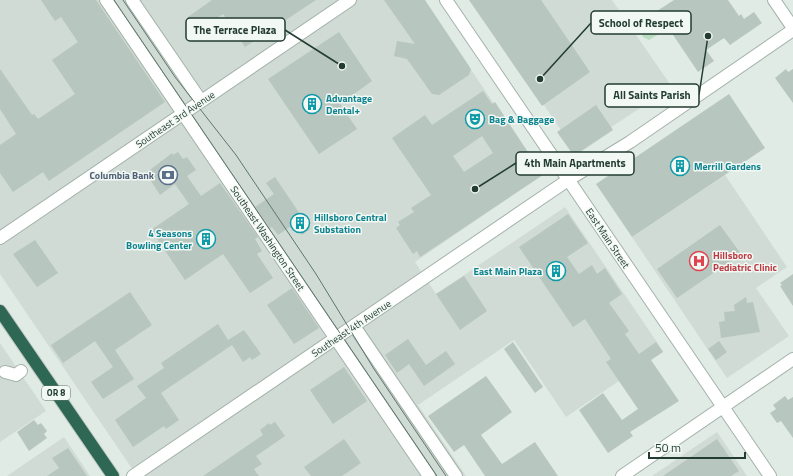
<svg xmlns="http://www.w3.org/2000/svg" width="793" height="476" viewBox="0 0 793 476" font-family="'Titillium Web',sans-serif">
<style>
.built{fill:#cfdbd4}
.green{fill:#badcbf}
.building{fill:#b7c6be;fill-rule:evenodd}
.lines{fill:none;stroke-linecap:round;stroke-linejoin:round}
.minor-casing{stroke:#a4b3ab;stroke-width:14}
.highway-casing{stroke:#c1c8c5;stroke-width:14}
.minor{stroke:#fff;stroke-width:12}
.highway{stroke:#2e6754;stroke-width:12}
.tram{stroke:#5c776c;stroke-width:1}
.labels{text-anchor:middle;stroke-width:3;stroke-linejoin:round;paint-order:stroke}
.shield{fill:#f2f8f4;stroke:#60746c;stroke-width:1}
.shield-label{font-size:9px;font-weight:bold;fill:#223c31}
.culture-label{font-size:10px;font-weight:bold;fill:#0d838f;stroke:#f2f8f4;text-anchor:start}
.street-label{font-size:10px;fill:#223c31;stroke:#f2f8f4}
.service-label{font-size:10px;font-weight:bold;fill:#4e5e75;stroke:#f2f8f4;text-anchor:end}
.health-label{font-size:10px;font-weight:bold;fill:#be3a42;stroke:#f2f8f4;text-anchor:start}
.leader{fill:none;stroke:#223c31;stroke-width:1.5}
.callout-dot{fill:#223c31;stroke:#f2f8f4;stroke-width:1.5}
.callout{fill:#f2f8f4;stroke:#223c31;stroke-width:1.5}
.callout-label{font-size:11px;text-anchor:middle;font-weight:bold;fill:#223c31}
</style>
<rect width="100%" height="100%" fill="#e1ebe5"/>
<g class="built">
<polygon points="0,0 424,0 542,175 415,262 436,294 565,207 663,351 566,417 514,340 418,405 466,476 137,476 0,274"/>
<polygon points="473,0 612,0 672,87 575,151"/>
<polygon points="725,175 787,267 756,288 789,336 727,378 632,237"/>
<polygon points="0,343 46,411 0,442"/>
<polygon points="717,432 747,476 652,476"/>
<polygon points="64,437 90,476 7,476"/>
</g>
<polygon class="green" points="650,19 658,22 659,34 649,40 643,37 639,27"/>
<g class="building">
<polygon points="41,0 96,0 165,102 49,181 43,172 13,192 0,173 0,145 16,134 0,109 0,69 32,115 34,114 38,119 75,94 52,60 78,42 61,17 55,21"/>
<polygon points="212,0 316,0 245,47 223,14 198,31 188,17"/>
<polygon points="384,0 425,0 471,69 469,75 439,95 432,94 407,59 394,56 397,41 415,44"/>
<polygon points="469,0 541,0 590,72 542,106"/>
<polygon points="674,0 728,0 739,16 741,14 744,19 754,12 762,23 730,45 724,38 706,50 714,61 698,72 657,11"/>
<polygon points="339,32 372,81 340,104 357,129 319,154 268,79"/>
<polygon points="786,69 788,72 793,69 793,103 775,78"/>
<path d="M483,91L492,104L495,102L543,175L420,257L417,251L413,254L396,228L400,225L398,222L414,212L411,208L431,195L392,138L425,115L432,125ZM482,136L493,153L464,172L453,156Z"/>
<polygon points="729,94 765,148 632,237 596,184"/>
<polygon points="596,105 613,130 574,156 557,132"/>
<polygon points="178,152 183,159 187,157 196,170 187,176 201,196 220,183 258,237 255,239 262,251 257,254 273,278 250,293 223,254 185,280 151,230 189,204 175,184 160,195 146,173 172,153 173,155"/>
<polygon points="275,177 310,229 302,235 294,224 278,235 272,227 270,228 255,207 274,194 266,183"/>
<polygon points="568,214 588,243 567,257 579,274 592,265 597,274 605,268 622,294 609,303 629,331 625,334 639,354 656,342 663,352 651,360 679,401 630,432 633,436 608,453 579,410 603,393 622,420 638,409 606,362 611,359 585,319 573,327 519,247"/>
<polygon points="720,225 741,254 677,298 657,269"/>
<polygon points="35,240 58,273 37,287 13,254"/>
<polygon points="793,274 793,306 780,286 782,285 780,283"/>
<polygon points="464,276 487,311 460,330 436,294"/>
<polygon points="292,288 319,328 294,344 267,305"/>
<polygon points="130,292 152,325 115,350 134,379 103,399 91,382 113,367 95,341 63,363 51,345"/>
<polygon points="746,297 747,303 753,302 760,332 721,338 719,322 725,321 724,312 735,311 734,305"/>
<polygon points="218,324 228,340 244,330 261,354 252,360 250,357 243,362 232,345 161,393 179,420 166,429 164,426 133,447 115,420 146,398 137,386 164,368 161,363"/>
<polygon points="408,339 426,365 446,351 455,364 424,386 409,364 397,373 385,355"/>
<polygon points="719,341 727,352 716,360 708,349"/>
<polygon points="513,342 543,387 535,393 504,349"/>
<polygon points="344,367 367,401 333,424 310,390"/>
<polygon points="486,376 512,412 481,435 502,464 535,442 558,476 485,476 464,445 454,452 428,416"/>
<polygon points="785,396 788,400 793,397 793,438 781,421 777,423 770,413 776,409 773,405"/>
<polygon points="34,420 38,425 41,423 47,431 44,434 47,438 29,451 17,432"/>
<polygon points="275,422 285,436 256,456 262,464 254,469 259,476 203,476 263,435 260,430 269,423 270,425"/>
<polygon points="344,439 361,463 342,476 311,476 304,467"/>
<polygon points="717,439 739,471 731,476 663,476"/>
<polygon points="68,448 87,476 47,476 59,468 52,458"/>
</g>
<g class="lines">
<g class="minor-casing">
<g id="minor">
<polyline points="106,0 429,476"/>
<polyline points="132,0 201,101"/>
<polyline points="446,0 770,476"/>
<polyline points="774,0 793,28"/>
<polyline points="0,238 350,0"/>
<polyline points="354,326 456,476"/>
<polyline points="5,372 16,375 21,371"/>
<polyline points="133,476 568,180 630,142 793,30"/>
<polyline points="622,476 793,359"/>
</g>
</g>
<g class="highway-casing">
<polyline id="highway" points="0,311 113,476"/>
</g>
<use href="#minor" class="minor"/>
<use href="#highway" class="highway"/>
<g class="tram">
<polyline points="114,0 437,476"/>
<polyline points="123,0 175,77 236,155 316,274 374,369 446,476"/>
</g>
</g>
<defs>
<g id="building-ring" transform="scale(1)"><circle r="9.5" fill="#f2f8f4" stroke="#0f9aa8" stroke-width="1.5"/><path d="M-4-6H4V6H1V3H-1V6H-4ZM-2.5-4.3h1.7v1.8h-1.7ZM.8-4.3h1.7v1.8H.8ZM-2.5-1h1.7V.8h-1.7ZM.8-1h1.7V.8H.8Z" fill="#0f9aa8"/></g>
<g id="theatre-ring" transform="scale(1)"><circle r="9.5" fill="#f2f8f4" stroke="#0f9aa8" stroke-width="1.5"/><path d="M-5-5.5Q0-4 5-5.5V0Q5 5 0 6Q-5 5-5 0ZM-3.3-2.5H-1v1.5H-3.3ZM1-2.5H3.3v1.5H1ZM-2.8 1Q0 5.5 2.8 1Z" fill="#0f9aa8"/></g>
<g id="bank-ring" transform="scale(1)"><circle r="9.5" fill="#f2f8f4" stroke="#5c6f8a" stroke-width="1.5"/><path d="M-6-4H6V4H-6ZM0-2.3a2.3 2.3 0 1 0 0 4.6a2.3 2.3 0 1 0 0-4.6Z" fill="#5c6f8a"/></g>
<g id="hospital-ring" transform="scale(1)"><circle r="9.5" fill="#f2f8f4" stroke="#e0444e" stroke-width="1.5"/><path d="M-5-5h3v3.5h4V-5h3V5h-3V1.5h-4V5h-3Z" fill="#e0444e"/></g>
</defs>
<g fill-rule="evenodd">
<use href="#building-ring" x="312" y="104"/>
<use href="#theatre-ring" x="475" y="119"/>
<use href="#building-ring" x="680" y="166"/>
<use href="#bank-ring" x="168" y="175"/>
<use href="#building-ring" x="300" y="223"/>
<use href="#building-ring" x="206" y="239"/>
<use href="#hospital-ring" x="699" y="261"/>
<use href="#building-ring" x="556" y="271"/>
</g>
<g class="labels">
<rect class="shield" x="42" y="386" width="28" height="14" rx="3"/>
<g class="shield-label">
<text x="56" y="396">OR 8</text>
</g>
<g class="culture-label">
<text x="326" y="102">Advantage<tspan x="326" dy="12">Dental+</tspan></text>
<text x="489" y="123">Bag &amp; Baggage</text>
<text x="694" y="170">Merrill Gardens</text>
<text x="314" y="221">Hillsboro Central<tspan x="314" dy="12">Substation</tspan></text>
<text x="192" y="237" text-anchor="end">4 Seasons<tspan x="192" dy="12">Bowling Center</tspan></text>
<text x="542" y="275" text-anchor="end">East Main Plaza</text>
</g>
<g class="street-label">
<text transform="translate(175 119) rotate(-34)" y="4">Southeast 3rd Avenue</text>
<text transform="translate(268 238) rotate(56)" y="4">Southeast Washington Street</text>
<text transform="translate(608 238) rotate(56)" y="4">East Main Street</text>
<text transform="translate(351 328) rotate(-34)" y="4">Southeast 4th Avenue</text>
</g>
<g class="service-label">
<text x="154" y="179">Columbia Bank</text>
</g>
<g class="health-label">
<text x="713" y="259">Hillsboro<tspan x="713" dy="12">Pediatric Clinic</tspan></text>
</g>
</g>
<path class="leader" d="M540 79L591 23M342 66L285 30M708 36L699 95M475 189L516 163"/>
<g class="callout-dot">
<circle cx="540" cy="79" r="4"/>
<circle cx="342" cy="66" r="4"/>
<circle cx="708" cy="36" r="4"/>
<circle cx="475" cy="189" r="4"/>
</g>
<g class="callout">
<rect x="591" y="11" width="100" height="23" rx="4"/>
<rect x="186" y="18" width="99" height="23" rx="4"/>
<rect x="605" y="84" width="94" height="23" rx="4"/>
<rect x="516" y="152" width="118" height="23" rx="4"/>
</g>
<g class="callout-label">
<text x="641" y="27">School of Respect</text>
<text x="235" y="34">The Terrace Plaza</text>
<text x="652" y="99">All Saints Parish</text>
<text x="575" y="167">4th Main Apartments</text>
</g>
<path d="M649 452v6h96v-6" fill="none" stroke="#223c31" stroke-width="2"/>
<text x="655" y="452" font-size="12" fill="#223c31" stroke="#f2f8f4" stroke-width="3" paint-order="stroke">50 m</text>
</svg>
